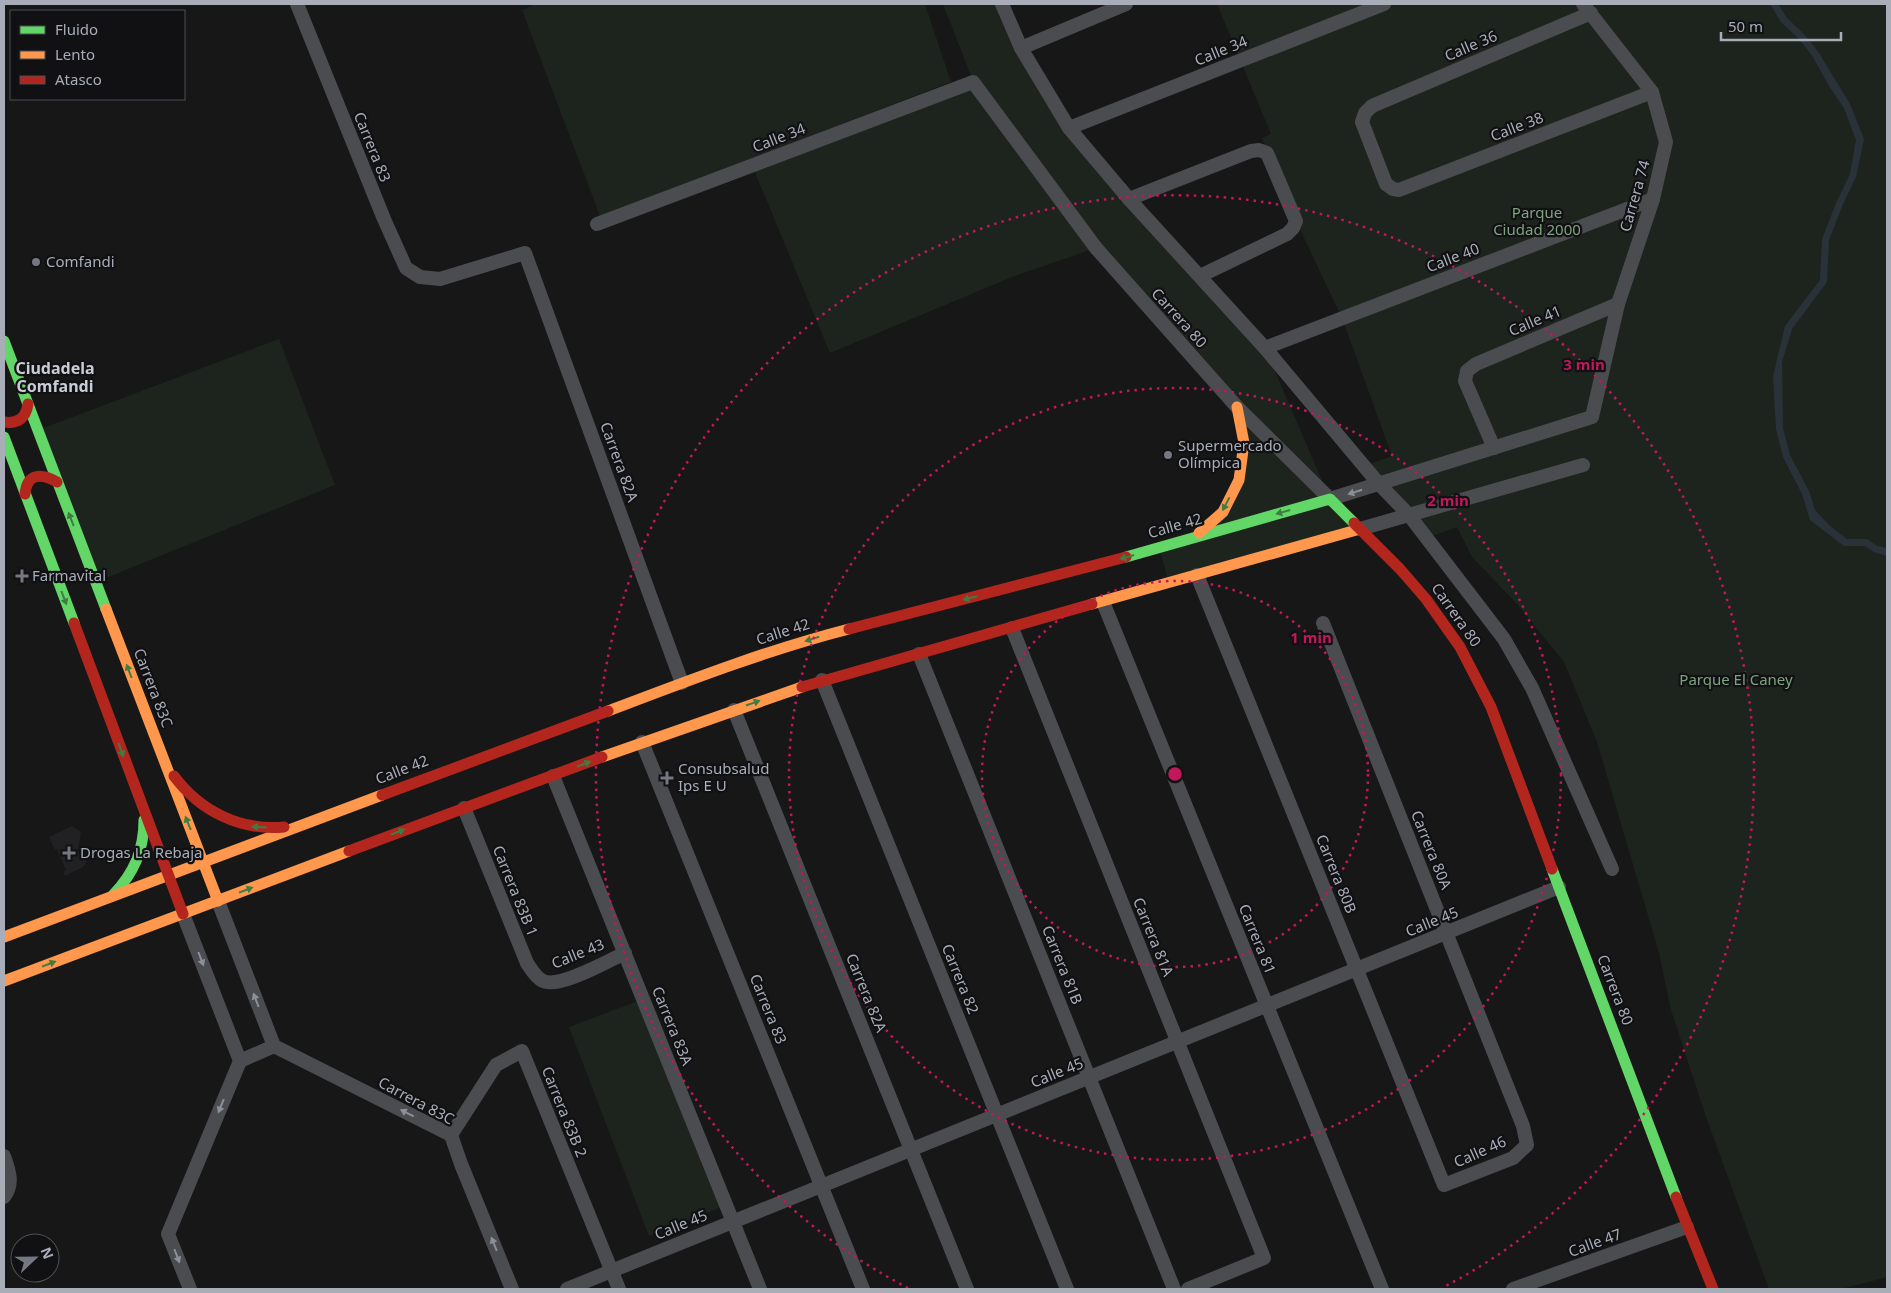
<svg xmlns="http://www.w3.org/2000/svg" width="1891" height="1293" viewBox="0 0 1891 1293" font-family="'Noto Sans',sans-serif">
<style>
.built{fill:#212123}
.green{fill:#1d241e}
.water{fill:#2a3239}
.lines{fill:none;stroke-linecap:round;stroke-linejoin:round}
.street{stroke:#4b4c50;stroke-width:14}
.fast{stroke:#63d668;stroke-width:11}
.slow{stroke:#ff974d;stroke-width:11}
.jam{stroke:#b3261e;stroke-width:11}
.oneway{fill:#8c9099}
.oneway2{fill:#3e7d42}
.ring{fill:none;stroke:#c2185b;stroke-width:2.5;stroke-dasharray:2.5 5}
.poi-dot{fill:#757880;stroke:#111113;stroke-width:2}
.labels{text-anchor:middle;stroke-width:4.5;stroke-linejoin:round;paint-order:stroke}
.street-label{font-size:15px;fill:#a8adb8;stroke:#111113}
.park-label{font-size:15px;fill:#7fa381;stroke:#111113}
.poi-label{font-size:15px;fill:#a8adb8;stroke:#111113;text-anchor:start}
.neighbourhood-label{font-size:16px;font-weight:bold;fill:#c9ccd4;stroke:#111113}
.centre{fill:#c2185b;stroke:#111113;stroke-width:2.5}
.ring-label{font-size:15px;text-anchor:middle;font-weight:bold;fill:#c2185b;stroke:#111113;stroke-width:4.5;stroke-linejoin:round;paint-order:stroke}
</style>
<rect width="100%" height="100%" fill="#171717"/>
<polygon class="built" points="72,826 81,832 78,850 81,857 87,861 83,867 65,876 63,872 66,870 57,849 55,850 49,837"/>
<g class="green">
<polygon points="536,4 925,4 951,82 600,216 522,10"/>
<polygon points="943,4 1002,4 1069,128 1265,348 1330,499 1360,529 1169,583 1159,548 1196,536 1239,480 1237,407 1096,248 1012,277 830,353 752,165 973,81"/>
<polygon points="1217,4 1887,4 1887,1277 1841,1289 1769,1289 1706,1117 1671,1010 1659,953 1597,742 1564,662 1517,604 1472,557 1457,527 1427,538 1364,466 1392,456 1342,318 1296,221 1262,138 1271,134"/>
<polygon points="279,339 335,485 96,582 38,430"/>
<polygon points="643,999 726,1205 649,1236 569,1027"/>
</g>
<polygon class="water" points="1770,4 1778,4 1787,18 1805,35 1819,53 1850,104 1864,139 1856,177 1843,204 1829,240 1827,282 1792,329 1782,362 1783,428 1790,455 1809,491 1815,510 1830,526 1847,539 1867,539 1877,546 1887,548 1887,556 1874,552 1865,546 1844,546 1810,520 1802,494 1783,457 1776,429 1773,376 1785,326 1820,280 1822,239 1837,201 1850,174 1856,140 1844,108 1829,86 1813,57 1800,40 1781,22"/>
<g class="lines">
<g class="street">
<polyline points="297,4 384,219 406,268 420,277 440,279 525,253 682,683"/>
<polyline points="1002,4 1021,48 1069,128 1129,199 1265,348 1379,484 1409,515 1504,639 1532,688 1612,869"/>
<polyline points="1591,13 1372,106 1365,113 1362,122 1386,184 1393,189 1399,190 1652,92"/>
<polyline points="1021,48 1126,4"/>
<polyline points="1069,128 1384,4"/>
<polyline points="1129,199 1251,151 1259,150 1267,153 1296,221 1293,228 1287,234 1200,276"/>
<polyline points="597,224 973,82 1096,248 1237,407 1330,499 1592,417 1618,304 1653,199 1666,142 1652,92 1583,4"/>
<polyline points="1265,348 1653,199"/>
<polyline points="1494,448 1465,381 1467,371 1476,364 1618,304"/>
<polyline points="1360,529 1583,465"/>
<polyline points="1197,575 1444,1185 1513,1158 1527,1145 1523,1126 1323,623"/>
<polyline points="1103,602 1382,1289"/>
<polyline points="1012,628 1264,1258 1188,1289"/>
<polyline points="919,654 1174,1289"/>
<polyline points="822,680 1067,1289"/>
<polyline points="734,710 967,1289"/>
<polyline points="642,742 863,1289"/>
<polyline points="553,776 760,1289"/>
<path d="M464,808L527,963C531,969 536,978 543,981C559,989 608,961 625,953"/>
<polyline points="218,901 274,1046"/>
<polyline points="183,914 240,1061 168,1234 190,1289"/>
<polyline points="240,1061 274,1046 451,1135 461,1164 512,1289"/>
<polyline points="451,1135 496,1065 522,1051 619,1289"/>
<path d="M4,1156C9,1170 14,1184 4,1197"/>
<polyline points="567,1289 1559,887"/>
<polyline points="1513,1289 1687,1227"/>
</g>
<g class="fast">
<polyline points="4,341 106,609"/>
<polyline points="4,437 74,623"/>
<polyline points="1126,557 1330,499 1354,523"/>
<polyline points="1552,869 1676,1197"/>
<path d="M113,895C134,873 144,850 144,820"/>
</g>
<g class="slow">
<polyline points="1199,533 1223,512 1239,480 1244,443 1237,407"/>
<polyline points="1092,604 1360,529"/>
<polyline points="106,609 218,901"/>
<path d="M608,711C687,681 767,650 849,629"/>
<polyline points="602,757 802,687"/>
<polyline points="4,937 382,795"/>
<polyline points="4,981 349,851"/>
</g>
<g class="jam">
<path d="M4,422C18,424 26,418 28,404"/>
<path d="M25,494C27,473 41,473 57,482"/>
<polyline points="1354,523 1400,569 1426,599 1460,647 1491,707 1552,869"/>
<polyline points="74,623 183,914"/>
<polyline points="849,629 1126,557"/>
<polyline points="802,687 1092,604"/>
<path d="M174,776C200,811 240,831 284,827"/>
<polyline points="382,795 608,711"/>
<polyline points="349,851 602,757"/>
<polyline points="1676,1197 1713,1289"/>
</g>
</g>
<defs><path id="oneway-solid" d="M-6-.8H1V-3.2L6.5 0L1 3.2V.8H-6Z" transform="scale(1.25)"/></defs>
<g class="oneway">
<use href="#oneway-solid" transform="translate(1355 492) rotate(163)"/>
<use href="#oneway-solid" transform="translate(201 959) rotate(69)"/>
<use href="#oneway-solid" transform="translate(256 1000) rotate(-111)"/>
<use href="#oneway-solid" transform="translate(221 1106) rotate(112)"/>
<use href="#oneway-solid" transform="translate(407 1113) rotate(-153)"/>
<use href="#oneway-solid" transform="translate(494 1244) rotate(-112)"/>
<use href="#oneway-solid" transform="translate(177 1256) rotate(69)"/>
</g>
<g class="oneway2">
<use href="#oneway-solid" transform="translate(1226 504) rotate(118)"/>
<use href="#oneway-solid" transform="translate(1283 512) rotate(164)"/>
<use href="#oneway-solid" transform="translate(71 519) rotate(-111)"/>
<use href="#oneway-solid" transform="translate(1127 557) rotate(164)"/>
<use href="#oneway-solid" transform="translate(64 598) rotate(69)"/>
<use href="#oneway-solid" transform="translate(970 598) rotate(166)"/>
<use href="#oneway-solid" transform="translate(812 639) rotate(163)"/>
<use href="#oneway-solid" transform="translate(129 671) rotate(-111)"/>
<use href="#oneway-solid" transform="translate(753 703) rotate(-19)"/>
<use href="#oneway-solid" transform="translate(121 750) rotate(70)"/>
<use href="#oneway-solid" transform="translate(584 764) rotate(-21)"/>
<use href="#oneway-solid" transform="translate(188 823) rotate(-112)"/>
<use href="#oneway-solid" transform="translate(259 827) rotate(-176)"/>
<use href="#oneway-solid" transform="translate(398 832) rotate(-21)"/>
<use href="#oneway-solid" transform="translate(246 890) rotate(-21)"/>
<use href="#oneway-solid" transform="translate(49 964) rotate(-21)"/>
</g>
<g class="ring">
<circle cx="1175" cy="774" r="193"/>
<circle cx="1175" cy="774" r="386"/>
<path d="M908 1288A579 579 0 1 1 1442 1288"/>
</g>
<g class="poi-dot">
<circle cx="36" cy="262" r="5"/>
<circle cx="1168" cy="455" r="5"/>
<path d="M19.5 568.5h5v5h5v5h-5v5h-5v-5h-5v-5h5z"/>
<path d="M664.5 770.5h5v5h5v5h-5v5h-5v-5h-5v-5h5z"/>
<path d="M66.5 845.5h5v5h5v5h-5v5h-5v-5h-5v-5h5z"/>
</g>
<g class="labels">
<g class="street-label">
<text transform="translate(1471 46) rotate(-23)" y="5">Calle 36</text>
<text transform="translate(1221 51) rotate(-22)" y="5">Calle 34</text>
<text transform="translate(1517 127) rotate(-21)" y="5">Calle 38</text>
<text transform="translate(779 138) rotate(-21)" y="5">Calle 34</text>
<text transform="translate(372 147) rotate(68)" y="5">Carrera 83</text>
<text transform="translate(1635 196) rotate(-74)" y="5">Carrera 74</text>
<text transform="translate(1453 258) rotate(-21)" y="5">Calle 40</text>
<text transform="translate(1179 318) rotate(48)" y="5">Carrera 80</text>
<text transform="translate(1535 321) rotate(-23)" y="5">Calle 41</text>
<text transform="translate(619 462) rotate(70)" y="5">Carrera 82A</text>
<text transform="translate(1175 526) rotate(-16)" y="5">Calle 42</text>
<text transform="translate(1456 615) rotate(55)" y="5">Carrera 80</text>
<text transform="translate(783 632) rotate(-18)" y="5">Calle 42</text>
<text transform="translate(153 688) rotate(69)" y="5">Carrera 83C</text>
<text transform="translate(402 770) rotate(-21)" y="5">Calle 42</text>
<text transform="translate(1431 850) rotate(68)" y="5">Carrera 80A</text>
<text transform="translate(1336 874) rotate(68)" y="5">Carrera 80B</text>
<text transform="translate(515 891) rotate(68)" y="5">Carrera 83B 1</text>
<text transform="translate(1432 922) rotate(-22)" y="5">Calle 45</text>
<text transform="translate(1153 937) rotate(68)" y="5">Carrera 81A</text>
<text transform="translate(1257 939) rotate(68)" y="5">Carrera 81</text>
<text transform="translate(578 954) rotate(-22)" y="5">Calle 43</text>
<text transform="translate(1062 965) rotate(68)" y="5">Carrera 81B</text>
<text transform="translate(960 979) rotate(68)" y="5">Carrera 82</text>
<text transform="translate(1615 990) rotate(69)" y="5">Carrera 80</text>
<text transform="translate(866 993) rotate(68)" y="5">Carrera 82A</text>
<text transform="translate(768 1009) rotate(68)" y="5">Carrera 83</text>
<text transform="translate(672 1026) rotate(68)" y="5">Carrera 83A</text>
<text transform="translate(1057 1073) rotate(-22)" y="5">Calle 45</text>
<text transform="translate(416 1101) rotate(28)" y="5">Carrera 83C</text>
<text transform="translate(564 1112) rotate(68)" y="5">Carrera 83B 2</text>
<text transform="translate(1480 1152) rotate(-24)" y="5">Calle 46</text>
<text transform="translate(681 1225) rotate(-22)" y="5">Calle 45</text>
<text transform="translate(1595 1243) rotate(-20)" y="5">Calle 47</text>
</g>
<g class="park-label">
<text x="1537" y="218">Parque<tspan x="1537" dy="17">Ciudad 2000</tspan></text>
<text x="1736" y="685">Parque El Caney</text>
</g>
<g class="poi-label">
<text x="46" y="267">Comfandi</text>
<text x="1178" y="451">Supermercado<tspan x="1178" dy="17">Olímpica</tspan></text>
<text x="32" y="581">Farmavital</text>
<text x="678" y="774">Consubsalud<tspan x="678" dy="17">Ips E U</tspan></text>
<text x="80" y="858">Drogas La Rebaja</text>
</g>
<g class="neighbourhood-label">
<text x="55" y="374">Ciudadela<tspan x="55" dy="18">Comfandi</tspan></text>
</g>
</g>
<circle cx="1175" cy="774" r="8" class="centre"/>
<g class="ring-label">
<text x="1584" y="370">3 min</text>
<text x="1448" y="506">2 min</text>
<text x="1311" y="643">1 min</text>
</g>
<rect width="1891" height="1293" fill="none" stroke="#a8adb8" stroke-width="10"/>
<rect x="10" y="10" width="175" height="90" fill="#111113" stroke="#4d4f55"/>
<rect x="20" y="26" width="25" height="8" fill="#63d668" stroke="#4d4f55"/>
<text x="55" y="35" font-size="15" fill="#a8adb8">Fluido</text>
<rect x="20" y="51" width="25" height="8" fill="#ff974d" stroke="#4d4f55"/>
<text x="55" y="60" font-size="15" fill="#a8adb8">Lento</text>
<rect x="20" y="76" width="25" height="8" fill="#b3261e" stroke="#4d4f55"/>
<text x="55" y="85" font-size="15" fill="#a8adb8">Atasco</text>
<g transform="translate(35 1258) rotate(68)"><circle r="24" fill="#111113" stroke="#4d4f55"/>
<path d="M0-4L9 19L0 12L-9 19Z" fill="#757880"/>
<text y="-8" font-size="14" font-weight="bold" text-anchor="middle" fill="#a8adb8">N</text>
</g>
<path d="M1721 32v8h120v-8" fill="none" stroke="#a8adb8" stroke-width="2.5"/>
<text x="1728" y="32" font-size="15" fill="#a8adb8" stroke="#111113" stroke-width="4" paint-order="stroke">50 m</text>
</svg>
